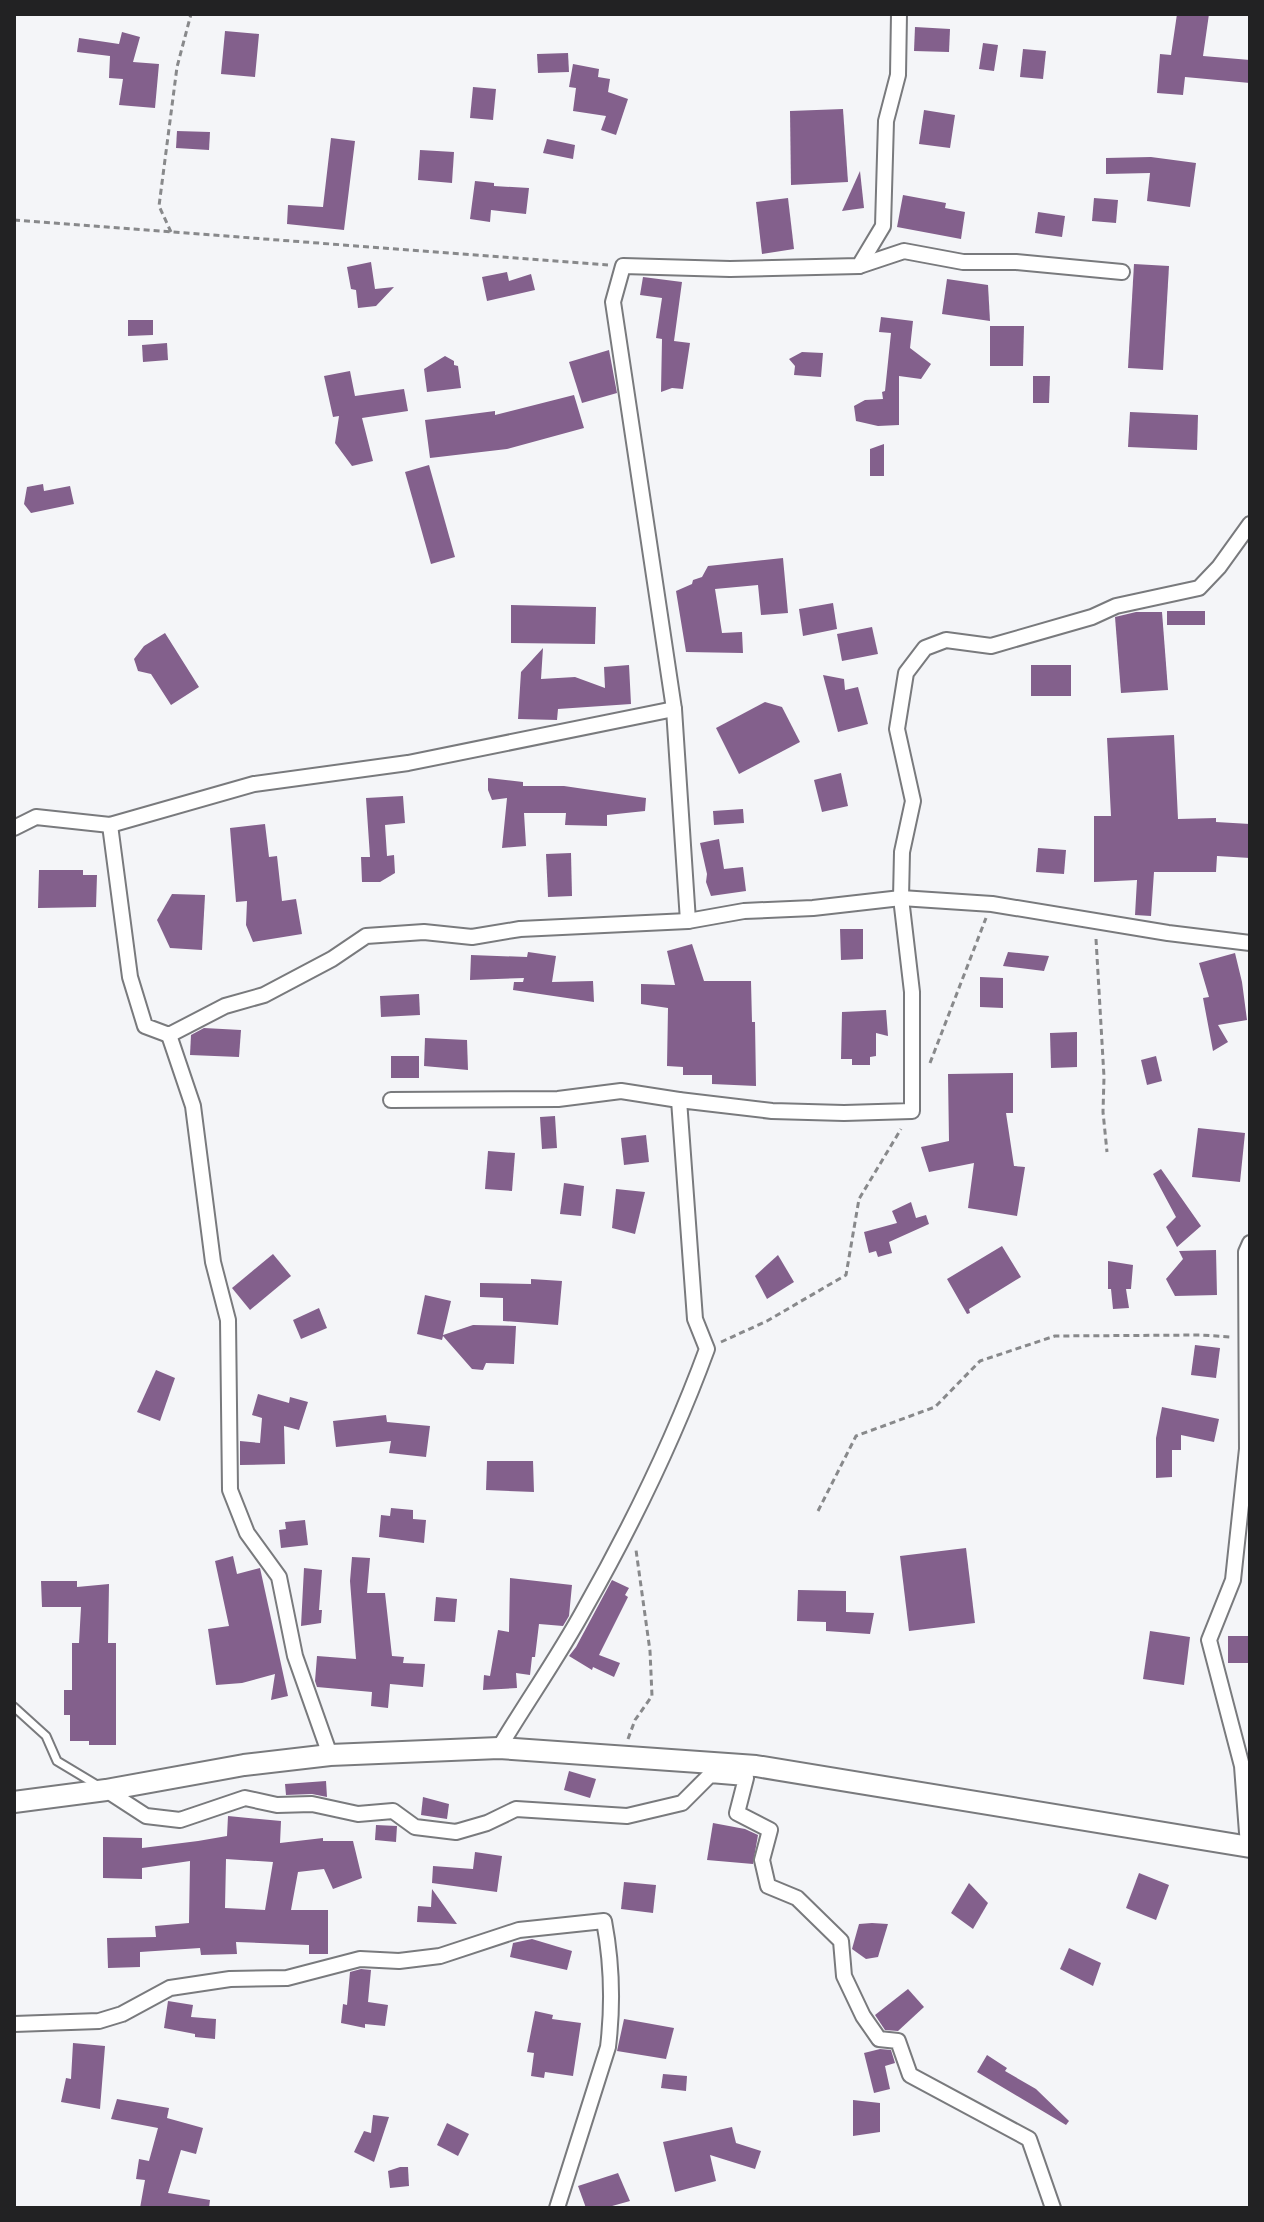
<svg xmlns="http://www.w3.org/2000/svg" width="1264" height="2222" viewBox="0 0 1264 2222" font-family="'Work Sans',sans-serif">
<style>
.building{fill:#83608c;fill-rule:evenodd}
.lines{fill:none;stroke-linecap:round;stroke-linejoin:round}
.service-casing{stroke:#797a7d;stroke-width:11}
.minor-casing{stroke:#797a7d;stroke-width:18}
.secondary-casing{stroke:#797a7d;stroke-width:24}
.path{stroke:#88898b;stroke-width:3;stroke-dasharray:6 4;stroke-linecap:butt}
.service{stroke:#fff;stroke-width:7}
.minor{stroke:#fff;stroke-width:14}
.secondary{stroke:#fff;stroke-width:20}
</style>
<rect width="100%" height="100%" fill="#f4f5f8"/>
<g class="building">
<polygon points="1177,14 1209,14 1203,56 1250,60 1250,83 1185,77 1183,95 1157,93 1160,54 1171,55"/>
<polygon points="915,27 950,29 949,52 914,51"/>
<polygon points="225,31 259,34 255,77 221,74"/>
<polygon points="122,32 140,37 133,62 159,64 155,108 119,105 123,79 109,78 110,56 77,52 79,38 119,44"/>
<polygon points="983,43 998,45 994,71 979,69"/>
<polygon points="1023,49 1046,51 1043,79 1020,77"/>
<polygon points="568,53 569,72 538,73 537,54"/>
<polygon points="573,64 599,69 598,77 610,79 608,92 628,99 616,135 601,130 606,116 573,111 576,88 569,87"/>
<polygon points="473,87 496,89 493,120 470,118"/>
<polygon points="843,109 848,182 791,185 790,111"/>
<polygon points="924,110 955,115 950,148 919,144"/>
<polygon points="177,131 210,132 209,150 176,148"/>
<polygon points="331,138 355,141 344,230 287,224 288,205 323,207"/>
<polygon points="547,139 575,145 573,159 543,153"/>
<polygon points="420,150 454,152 452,183 418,180"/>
<polygon points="1151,157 1196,163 1190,207 1147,201 1150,173 1106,174 1106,158"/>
<polygon points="860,171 864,208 842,211"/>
<polygon points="475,181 494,183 494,186 529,188 526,214 491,210 490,222 470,219"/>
<polygon points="903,195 946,203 945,208 965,212 961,239 897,227"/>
<polygon points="788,198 794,249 762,254 756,202"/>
<polygon points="1094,198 1118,200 1116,223 1092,221"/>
<polygon points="1038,212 1065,216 1062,237 1035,233"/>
<polygon points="371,262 375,289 394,287 376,306 358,308 356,290 351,289 347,267"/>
<polygon points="1134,264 1169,266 1163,370 1128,368"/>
<polygon points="507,272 509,281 531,274 535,290 487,301 482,277"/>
<polygon points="643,277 682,282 674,341 690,343 683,389 672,388 661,392 662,339 656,338 662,298 640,295"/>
<polygon points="947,279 988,285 990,321 942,314"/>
<polygon points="881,317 913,321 910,348 931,364 921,379 899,376 899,425 878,426 856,421 854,406 865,400 883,399 882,392 885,391 891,333 879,332"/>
<polygon points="128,320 153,320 153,335 128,336"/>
<polygon points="990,326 1024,326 1023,366 990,366"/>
<polygon points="167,343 168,360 143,362 142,345"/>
<polygon points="609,350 617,393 582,403 569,362"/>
<polygon points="802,352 823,353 821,377 794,375 795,366 789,359"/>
<polygon points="445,356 454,361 454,365 458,366 461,388 427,392 424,369"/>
<polygon points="350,371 355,396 404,389 408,411 362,418 373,461 352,466 335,443 339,416 333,417 324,376"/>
<polygon points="1033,376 1050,376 1049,403 1033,403"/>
<polygon points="574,395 584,428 507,449 430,458 425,420 495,411 495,415"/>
<polygon points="1130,412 1198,415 1197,450 1128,447"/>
<polygon points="884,444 884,476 870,476 870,449"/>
<polygon points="429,465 455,557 431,564 405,472"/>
<polygon points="43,484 44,491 70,486 74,504 31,513 24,504 27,487"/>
<polygon points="783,558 788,613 761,615 758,585 715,589 722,633 742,632 743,653 686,652 676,591 692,584 693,580 702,577 708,566"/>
<polygon points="833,603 837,629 803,636 799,609"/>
<polygon points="511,605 596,607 595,644 511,643"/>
<rect x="1167" y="611" width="38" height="14"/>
<polygon points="1136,612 1162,612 1168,690 1121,693 1115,617"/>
<polygon points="872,627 878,654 842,661 837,634"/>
<polygon points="165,633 199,687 171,705 151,674 138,671 134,659 144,646"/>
<polygon points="543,648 541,679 575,677 605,688 604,667 629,665 631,704 558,709 557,720 518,719 521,672"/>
<rect x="1031" y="665" width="40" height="31"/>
<polygon points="823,675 844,679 845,690 858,687 868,724 838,732"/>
<polygon points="765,702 782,707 800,742 739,774 716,728"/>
<polygon points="1174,735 1178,819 1216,818 1216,822 1250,824 1250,858 1217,856 1216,872 1154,872 1151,916 1135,915 1137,880 1094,882 1094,816 1111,816 1107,738"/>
<polygon points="841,773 848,806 822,812 814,780"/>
<polygon points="488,778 523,782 523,786 564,786 646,798 645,811 607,815 607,826 565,825 566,813 524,813 526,846 502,848 507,798 492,800 488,790"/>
<polygon points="403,796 405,823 385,825 387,856 394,855 395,873 380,882 362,882 361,857 370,857 366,798"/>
<polygon points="743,809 744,823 714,825 713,811"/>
<polygon points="265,824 269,857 277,856 282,901 296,899 302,934 253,942 246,925 247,901 236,902 230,828"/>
<polygon points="719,839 724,869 743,867 746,891 711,896 706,882 707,874 700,843"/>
<polygon points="1038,848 1066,850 1064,874 1036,872"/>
<polygon points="571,853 572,896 548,897 546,854"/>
<polygon points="39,870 83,870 83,875 97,875 96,907 38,908"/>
<polygon points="172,894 205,895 202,950 170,948 157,920"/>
<polygon points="840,929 863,929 863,959 841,960"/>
<polygon points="692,944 704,981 751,981 752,1022 755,1022 756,1086 712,1084 712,1075 683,1075 683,1067 667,1066 668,1008 641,1004 641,984 675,985 667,951"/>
<polygon points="528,952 556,956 552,982 593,981 594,1002 513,990 514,982 523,982 524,978 470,980 471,955 527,957"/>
<polygon points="1008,952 1049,956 1044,971 1003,966"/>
<polygon points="1235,953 1242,982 1247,1020 1218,1025 1228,1042 1213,1051 1203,998 1209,997 1199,963"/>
<polygon points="980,977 1003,978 1003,1008 980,1007"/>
<polygon points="419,994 420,1015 381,1017 380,996"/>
<polygon points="886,1010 888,1036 876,1033 876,1056 870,1057 870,1065 852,1065 852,1059 841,1059 842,1012"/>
<polygon points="204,1028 241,1030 239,1057 190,1055 191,1035"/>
<polygon points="1077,1032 1077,1067 1051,1068 1050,1033"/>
<polygon points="425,1038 467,1040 468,1070 424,1066"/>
<rect x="391" y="1056" width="28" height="22"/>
<polygon points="1156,1056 1162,1081 1147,1085 1141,1060"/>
<polygon points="1013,1073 1013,1113 1006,1113 1014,1166 1025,1167 1017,1216 968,1208 974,1163 929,1172 921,1147 949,1141 948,1074"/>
<polygon points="555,1116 557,1148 542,1149 540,1117"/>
<polygon points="1198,1128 1245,1133 1240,1182 1192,1177"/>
<polygon points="646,1135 649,1162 624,1165 621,1138"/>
<polygon points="488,1151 515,1153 512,1191 485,1189"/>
<polygon points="1161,1169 1201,1226 1177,1247 1166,1227 1176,1217 1153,1174"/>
<polygon points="564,1183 584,1186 581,1216 560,1214"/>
<polygon points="616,1189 645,1192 635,1234 612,1228"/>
<polygon points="911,1202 916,1218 926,1215 929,1224 889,1242 892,1253 878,1257 876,1251 869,1253 864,1232 897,1223 892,1211"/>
<polygon points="1002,1246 1021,1277 969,1309 970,1313 967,1314 947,1279"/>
<polygon points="1216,1250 1217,1295 1175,1296 1166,1279 1183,1259 1179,1251"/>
<polygon points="273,1254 291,1276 250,1310 232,1288"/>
<polygon points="778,1255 794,1282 767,1299 755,1276"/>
<polygon points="1108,1261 1133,1265 1131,1289 1126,1289 1129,1308 1113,1309 1111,1289 1108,1289"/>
<polygon points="531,1279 562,1281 558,1325 503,1321 503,1298 480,1297 480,1283 531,1284"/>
<polygon points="425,1295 451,1301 443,1335 473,1325 516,1326 514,1364 486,1363 483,1370 472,1369 443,1336 442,1340 417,1334"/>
<polygon points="319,1308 327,1328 301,1339 293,1320"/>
<polygon points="1195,1345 1220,1348 1216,1378 1191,1375"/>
<polygon points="156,1370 175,1378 160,1421 137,1412"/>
<polygon points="258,1394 289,1403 290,1397 308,1402 299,1430 284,1426 285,1464 240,1465 240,1441 260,1443 262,1418 252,1415"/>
<polygon points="1162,1407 1219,1419 1214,1442 1181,1435 1181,1450 1172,1450 1172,1477 1156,1478 1156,1438"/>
<polygon points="386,1415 387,1422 430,1426 426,1457 389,1453 391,1441 336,1447 333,1421"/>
<polygon points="487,1461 533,1461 534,1492 486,1490"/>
<polygon points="391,1508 413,1510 413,1519 426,1520 424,1543 379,1537 381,1515 390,1516"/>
<polygon points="305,1520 308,1545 281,1548 279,1530 286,1529 285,1522"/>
<polygon points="966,1548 975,1623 909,1631 900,1556"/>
<polygon points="233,1556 237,1574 260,1568 288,1696 271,1700 275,1674 242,1683 216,1685 208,1629 229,1626 215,1561"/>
<polygon points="352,1557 370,1558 367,1593 385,1593 392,1656 404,1657 403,1663 425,1664 423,1687 390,1684 388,1708 371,1706 372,1692 317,1687 315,1681 317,1656 356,1659 350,1581"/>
<polygon points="304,1568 322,1570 319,1610 322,1610 321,1623 301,1626"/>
<polygon points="510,1578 572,1585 569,1616 563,1626 539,1624 535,1657 532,1657 530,1675 516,1673 517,1688 483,1690 484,1675 490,1676 498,1630 509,1632"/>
<polygon points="612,1580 629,1588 625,1595 628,1597 599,1655 620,1663 614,1677 593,1667 592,1670 569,1656 576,1647"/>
<polygon points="41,1581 77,1581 77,1587 109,1584 108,1643 116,1643 116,1745 89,1745 89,1741 70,1741 70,1715 64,1715 64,1690 72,1690 72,1643 79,1643 81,1607 42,1607"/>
<polygon points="798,1590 846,1591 846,1612 874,1613 870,1634 826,1631 826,1622 797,1621"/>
<polygon points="436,1597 457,1599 455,1622 434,1621"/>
<polygon points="1150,1631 1190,1637 1184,1685 1143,1679"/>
<rect x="1228" y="1636" width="22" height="27"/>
<polygon points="569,1771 596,1779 590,1798 564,1790"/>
<polygon points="326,1781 327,1797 312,1794 286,1795 285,1784"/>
<polygon points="423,1797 449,1804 447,1819 421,1815"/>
<path d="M228,1816L281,1821L280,1843L323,1838V1841H353L362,1878L333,1889L324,1869L298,1872L291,1910H328V1954H309V1945L236,1942L237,1954L201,1955L200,1948L140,1952V1967L108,1968L107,1938L156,1937L155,1926L189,1923L190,1861L142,1868V1879L103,1878V1837L142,1838V1848L198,1841L227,1836ZM226,1859L273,1862L265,1910L225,1908Z"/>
<polygon points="713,1823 745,1829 758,1835 753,1864 707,1860"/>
<polygon points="376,1825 397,1826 396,1842 375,1840"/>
<polygon points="475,1852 502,1856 497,1892 432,1883 433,1866 473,1869"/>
<polygon points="1139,1873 1169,1885 1156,1920 1126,1908"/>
<polygon points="624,1882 656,1885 653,1913 621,1909"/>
<polygon points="969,1883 988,1903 973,1929 951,1913"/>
<polygon points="432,1889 457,1924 417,1922 418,1906 431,1907"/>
<polygon points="872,1923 888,1924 878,1957 866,1959 852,1949 859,1924"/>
<polygon points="532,1939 572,1951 567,1970 510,1957 513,1943"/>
<polygon points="1069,1948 1101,1963 1093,1986 1060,1969"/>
<polygon points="361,1969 371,1970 368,2002 388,2005 385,2026 365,2024 365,2028 341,2023 343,2004 347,2005 350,1972"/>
<polygon points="908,1989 924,2007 898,2031 885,2030 875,2015"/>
<polygon points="168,2001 193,2005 191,2017 216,2019 215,2039 195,2037 195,2034 164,2028"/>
<polygon points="535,2011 553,2015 552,2019 581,2023 573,2076 545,2072 544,2078 531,2076 534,2053 527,2052"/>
<polygon points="624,2019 674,2028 666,2059 617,2051"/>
<polygon points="73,2043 105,2046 100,2109 61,2102 66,2078 71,2079"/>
<polygon points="880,2049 891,2050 895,2063 885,2066 890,2089 874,2093 864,2053"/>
<polygon points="987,2055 1007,2068 1005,2071 1036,2089 1069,2121 1066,2125 977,2072"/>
<polygon points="663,2074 687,2076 686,2091 661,2088"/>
<polygon points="117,2099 169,2108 167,2118 203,2128 196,2154 181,2150 168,2193 210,2200 209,2208 140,2208 145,2180 136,2179 139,2159 149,2161 158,2128 111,2119"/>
<polygon points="853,2100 880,2103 880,2132 853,2136"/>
<polygon points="373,2115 389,2117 374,2162 354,2152 364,2131 371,2133"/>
<polygon points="447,2123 469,2134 458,2156 437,2145"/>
<polygon points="732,2127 736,2143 761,2151 755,2169 710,2155 716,2181 675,2192 663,2142"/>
<polygon points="400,2167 408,2167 409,2186 390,2188 388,2171"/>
<polygon points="618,2173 630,2201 605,2208 586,2208 578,2186"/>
</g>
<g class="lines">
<g class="service-casing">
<polyline id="service" points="14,1707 46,1736 57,1761 97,1785"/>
</g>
<g class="minor-casing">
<g id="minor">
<polyline points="859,266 904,251 963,262 1016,262 1122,272"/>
<polyline points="110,825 130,977 145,1026 169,1035 225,1006 264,995 332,959 366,936 424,932 472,937 520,929 688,921 744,911 813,908 901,898 992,904 1168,933 1250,943"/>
<polyline points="14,828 36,817 110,825 254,784 408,763 674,709"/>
<polyline points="688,921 674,709 613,302 623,266 730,269 859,266 883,226 886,121 898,75 899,14"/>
<polyline points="169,1035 193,1106 213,1262 228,1320 230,1490 247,1533 279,1577 295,1656 330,1755"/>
<polyline points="391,1100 558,1099 621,1091 679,1100"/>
<path d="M499,1748C527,1701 559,1656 585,1608C632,1525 674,1439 707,1349L695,1319L679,1100L772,1111L844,1113L912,1111V992L901,898L902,852L913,801L897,729L906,673L925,648L946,640L991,646L1092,617L1116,606L1199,588L1219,567L1250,524"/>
<polyline points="106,1790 146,1816 180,1820 245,1798 277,1805 312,1804 358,1814 393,1811 415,1827 456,1832 487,1823 516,1809 627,1816 682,1803 710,1775 746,1778 737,1813 770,1830 762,1860 768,1886 797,1898 841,1941 844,1976 863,2016 879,2039 898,2041 910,2075 1029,2139 1053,2208"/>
<polyline points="1248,1846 1242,1766 1209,1640 1233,1580 1247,1449 1246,1252 1250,1243"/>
<path d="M14,2024L99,2021L122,2014L170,1988L230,1979L287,1978L360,1959L399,1961L440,1956L519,1930L604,1921C612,1963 613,2005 608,2047L557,2208"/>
</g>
</g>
<g class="secondary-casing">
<polyline id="secondary" points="14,1802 106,1790 244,1765 330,1755 499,1748 756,1766 1250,1847"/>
</g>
<g class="path">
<polyline points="14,220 608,265"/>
<polyline points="171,232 159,206 177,67 191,14"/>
<polyline points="1096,939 1104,1077 1103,1112 1107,1152"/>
<polyline points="930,1063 986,918"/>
<polyline points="721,1342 767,1321 846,1275 859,1199 901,1129"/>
<polyline points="818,1511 856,1436 935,1407 980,1361 1055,1336 1201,1335 1231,1337"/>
<polyline points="628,1739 635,1720 652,1696 650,1651 636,1550"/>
</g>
<use href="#service" class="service"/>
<use href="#minor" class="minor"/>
<use href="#secondary" class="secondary"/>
</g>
<rect width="1264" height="2222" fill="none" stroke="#222223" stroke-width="32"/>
</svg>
